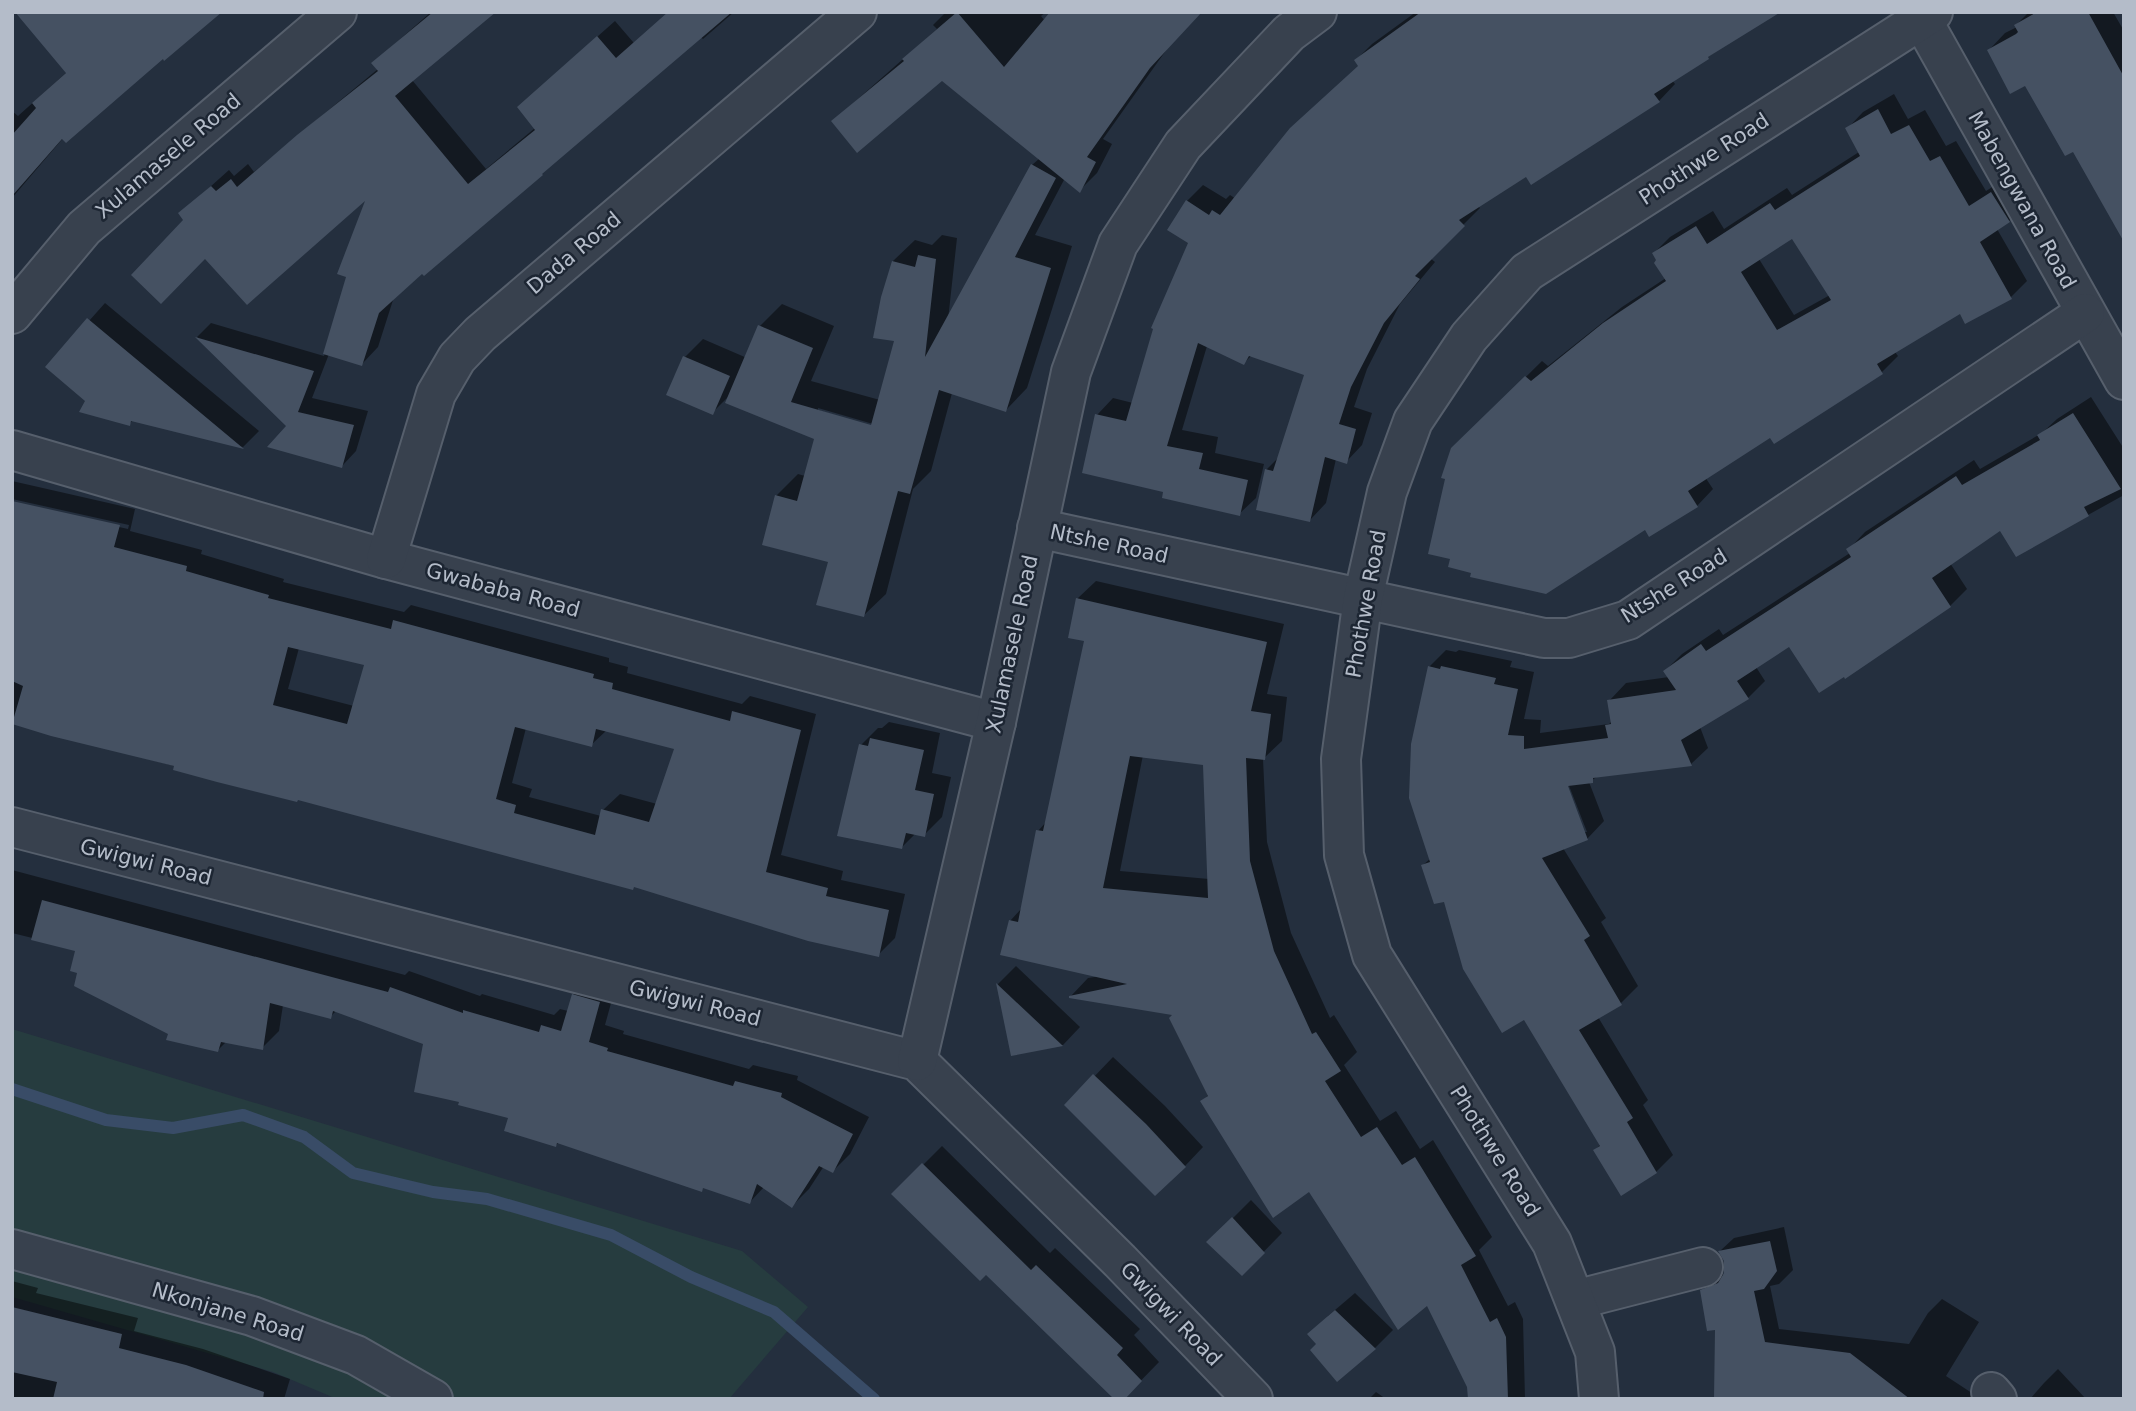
<svg xmlns="http://www.w3.org/2000/svg" width="2136" height="1411" viewBox="0 0 2136 1411" font-family="'DejaVu Sans',sans-serif">
<style>
.green{fill:#263c3f}
.shadow{fill:#0007;fill-rule:evenodd}
.lines{fill:none;stroke-linecap:round;stroke-linejoin:round}
.stream{stroke:#394c67;stroke-width:12}
.building{fill:#455162;fill-rule:evenodd}
.minor-casing{stroke:#565f6c;stroke-width:42}
.minor{stroke:#38414e;stroke-width:38}
.labels{text-anchor:middle;stroke-width:5;stroke-linejoin:round;paint-order:stroke}
.street-label{font-size:21px;fill:#b4bcc9;stroke:#1d2633}
</style>
<rect width="100%" height="100%" fill="#242f3e"/>
<polygon class="green" points="12,1029 742,1251 808,1307 729,1399 337,1399 273,1372 12,1297"/>
<g class="shadow">
<polygon points="431,12 493,12 412,80 486,169 535,128 536,91 615,21 658,71 394,297 378,347 362,364 329,354 312,398 368,411 356,451 342,466 289,425 197,337 211,323 324,356 370,195 186,220 181,213 229,170 234,176 248,164 254,172 378,69 373,63"/>
<polygon points="670,12 734,12 703,39"/>
<path d="M946,12H1046L1041,16L1071,54L1167,49L1103,139L1112,144L1097,173L1080,190L1065,178L1035,235L1072,246L1027,388L1006,410L952,393L931,471L913,489L886,594L864,615L830,561L776,496L798,474L805,476L816,438L730,395L712,413L685,357L703,339L747,358L760,326L782,304L834,326L811,381L880,400L896,340L893,261L915,240L932,245L942,235L957,238L948,320L1032,165L1040,158L942,79L833,121L937,29L933,25ZM818,408L880,426L879,429L818,410Z"/>
<polygon points="1416,12 1777,12 1672,80 1675,84 1659,101 1527,175 1478,206 1480,208 1430,258 1435,262 1400,304 1367,369 1354,407 1372,413 1362,445 1346,462 1336,459 1326,503 1310,520 1266,470 1280,456 1306,374 1252,355 1244,363 1207,346 1182,430 1218,437 1215,453 1264,464 1256,498 1239,514 1165,491 1097,415 1113,398 1133,403 1190,242 1187,201 1203,185 1226,199 1230,195 1236,199 1360,66 1356,60 1372,44"/>
<polygon points="2029,12 2113,12 2124,31 2124,221 2026,84 1989,50 2005,33 2017,27 2016,25"/>
<polygon points="163,57 64,137 12,198 12,111 18,116 67,72"/>
<path d="M1894,94L1908,119L1925,110L1946,146L1956,141L1986,191L2008,177L2026,205L2009,221L1997,229L2027,281L2011,297L1961,312L1895,352L1898,356L1882,372L1771,435L1705,477L1713,489L1697,506L1645,528L1473,571L1452,557L1453,449L1542,361L1548,366L1622,307L1666,278L1654,253L1670,237L1713,211L1724,229L1787,188L1792,195L1859,152L1847,129L1863,112ZM1793,237L1830,295L1794,315L1759,259Z"/>
<polygon points="105,303 259,431 243,447 133,420 129,424 88,401 48,367"/>
<path d="M2091,397L2124,449V495L2016,555L2000,529L1950,563L1967,589L1950,606L1846,676L1790,644L1756,667L1765,681L1748,698L1700,727L1708,748L1691,764L1598,776L1589,782L1604,821L1587,839L1563,848L1606,918L1601,922L1638,986L1621,1003L1598,1017L1648,1100L1643,1105L1673,1155L1656,1172L1621,1193L1595,1150L1601,1144L1524,1017L1423,865L1431,858L1429,667L1446,650L1456,652L1459,650L1512,661L1510,667L1534,672L1524,719L1541,720L1540,733L1609,724L1612,721L1609,701L1626,683L1669,677L1665,671L1682,654L1719,629L1723,635L1850,553L1848,550L1865,532L1974,460L1980,469L2042,433L2057,419ZM1566,778L1587,832H1583L1563,779Z"/>
<path d="M12,481L135,509L130,531L202,550L201,554L284,579L283,582L404,612L411,605L609,658V662L628,667L627,673L742,704L750,696L816,714L781,855L843,871L841,880L905,894L895,938L878,955L635,885L51,734L12,722V503L128,529L129,525L12,499ZM299,648L366,664L354,706L288,689ZM526,728L591,745L607,730L676,748L657,804L620,794L603,810L601,816L529,797L532,789L512,783Z"/>
<path d="M1096,581L1284,624L1267,694L1287,697L1282,741L1263,759L1267,842L1291,933L1330,1018L1334,1015L1357,1052L1344,1065L1380,1121L1396,1111L1420,1149L1433,1140L1492,1237L1479,1250L1508,1306L1515,1302L1523,1319L1525,1399H1475L1428,1303L1309,1189L1203,1101L1209,1094L1175,1014L1071,996L1088,978L1101,976L1010,921L1022,908L1038,831L1047,821L1086,640L1070,636L1078,598ZM1143,755L1205,762L1209,879L1120,871Z"/>
<polygon points="889,722 940,733 932,773 951,777 942,817 924,835 916,833 902,847 861,745 878,728 882,728"/>
<polygon points="12,870 405,975 409,971 480,996 482,994 554,1015 560,1009 568,1011 573,995 590,978 616,985 605,1025 624,1031 623,1034 749,1069 753,1065 798,1076 797,1080 869,1117 850,1154 833,1171 824,1166 809,1189 792,1206 764,1187 750,1202 704,1187 701,1190 559,1142 556,1145 511,1117 425,1043 336,1011 330,1017 283,1005 279,1031 262,1048 226,1042 218,1050 170,1033 79,972 77,949 12,933"/>
<polygon points="1016,966 1080,1027 1063,1045 1012,1054 998,984"/>
<polygon points="1113,1057 1165,1106 1203,1147 1185,1166 1067,1105"/>
<polygon points="942,1146 1050,1253 1055,1248 1140,1329 1134,1335 1159,1362 1123,1399 986,1273 894,1194"/>
<polygon points="1251,1200 1282,1233 1242,1274 1209,1242"/>
<polygon points="1784,1227 1793,1270 1779,1284 1770,1286 1779,1329 1909,1344 1928,1313 1942,1299 1979,1322 1946,1376 1981,1399 1892,1399 1717,1327 1702,1291 1716,1277 1726,1273 1726,1260 1720,1251 1734,1238"/>
<polygon points="12,1281 38,1288 36,1293 138,1318 134,1331 203,1349 290,1379 284,1399 12,1399"/>
<polygon points="1355,1293 1393,1330 1375,1348 1318,1344 1328,1316"/>
<polygon points="2058,1369 2086,1399 2030,1399 2044,1383"/>
<polygon points="1376,1392 1386,1399 1369,1399"/>
</g>
<g class="lines">
<polyline class="stream" points="12,1089 106,1120 173,1128 243,1115 304,1137 353,1173 433,1192 487,1199 611,1235 691,1277 774,1312 874,1399"/>
</g>
<g class="building">
<polygon points="15,12 222,12 164,61 163,59 66,143 62,139 12,196 12,135 36,108 32,103 66,73"/>
<polygon points="433,12 496,12 395,96 468,184 535,130 517,107 597,36 616,58 668,12 732,12 542,174 543,175 424,276 422,274 379,313 362,366 323,354 346,277 337,274 365,201 247,305 205,259 161,304 131,275 183,220 178,213 211,186 216,191 231,179 237,187 297,135 378,71 371,63"/>
<polygon points="957,12 1004,67 1050,12 1202,12 1150,68 1087,157 1096,162 1080,193 942,81 857,153 831,121 904,61 902,59"/>
<polygon points="1421,12 1781,12 1708,57 1709,59 1654,94 1660,102 1531,185 1526,177 1459,220 1465,226 1415,276 1420,279 1384,323 1351,387 1339,424 1356,429 1347,464 1325,457 1310,522 1256,510 1265,469 1273,471 1304,375 1249,356 1244,365 1198,343 1167,446 1203,453 1199,469 1248,480 1240,516 1162,498 1163,492 1082,473 1095,414 1126,421 1153,329 1151,328 1188,243 1167,230 1186,200 1209,215 1212,210 1220,215 1290,128 1358,66 1354,60"/>
<polygon points="2037,12 2088,12 2124,77 2124,242 2073,152 2065,156 2025,86 2010,94 1987,50 2016,34 2018,32 2014,25"/>
<path d="M1878,109L1891,134L1909,125L1930,161L1940,156L1969,206L1991,192L2010,222L1980,242L2012,299L1965,324L1960,314L1877,364L1883,374L1774,444L1770,438L1688,491L1698,507L1649,537L1645,530L1546,594L1470,577L1471,573L1448,567L1450,559L1428,554L1445,479L1441,478L1451,448L1525,376L1531,381L1603,323L1666,281L1654,263L1656,260L1652,253L1696,226L1707,244L1770,203L1775,210L1860,156L1845,128ZM1792,239L1831,300L1777,330L1741,272Z"/>
<polygon points="1031,164 1056,178 1015,257 1051,268 1006,412 939,390 910,494 898,491 864,617 816,605 828,562 762,545 775,495 797,501 814,439 725,403 758,325 813,348 791,402 871,425 894,341 873,338 881,297 892,261 915,267 918,255 936,259 925,357"/>
<polygon points="87,318 244,449 131,421 130,426 79,412 85,401 45,367"/>
<polygon points="195,337 314,371 298,412 354,425 342,468 267,447 286,426"/>
<polygon points="683,356 730,376 713,415 666,395"/>
<polygon points="2073,413 2121,489 2084,507 2089,516 2016,557 2000,531 1932,578 1951,607 1845,679 1844,677 1819,693 1789,647 1737,681 1749,699 1681,740 1692,766 1593,778 1593,783 1568,786 1588,840 1542,858 1590,936 1584,940 1622,1005 1579,1030 1633,1118 1627,1122 1657,1173 1621,1196 1593,1150 1600,1146 1524,1020 1502,1033 1463,969 1444,902 1434,904 1421,865 1430,862 1409,798 1411,744 1428,666 1440,669 1441,666 1496,678 1494,684 1518,689 1508,735 1524,736 1524,749 1608,738 1605,725 1611,724 1607,700 1676,690 1663,671 1701,644 1706,651 1851,557 1846,549 1956,476 1962,485 2040,440 2037,435"/>
<path d="M12,501L120,525L114,547L187,566L186,571L269,595L268,598L391,629L393,620L594,674L593,678L613,683L612,689L730,721L732,711L801,730L766,872L828,888L826,896L889,910L879,957L808,941L634,887L633,890L298,800L297,802L217,782L173,770L174,766L51,736L12,724L23,686L12,681ZM288,647L364,665L347,724L273,705ZM515,727L592,747L596,729L674,749L649,822L601,809L595,835L514,813L516,805L496,799Z"/>
<path d="M1076,598L1267,642L1251,711L1271,714L1265,760L1246,758L1250,861L1274,951L1312,1034L1316,1032L1341,1071L1325,1081L1361,1137L1377,1127L1402,1165L1415,1157L1476,1256L1461,1265L1490,1322L1497,1318L1506,1337L1508,1399H1468L1467,1387L1427,1306L1398,1330L1309,1192L1273,1218L1200,1101L1208,1096L1169,1018L1172,1015L1069,998V996L1127,984L1000,955L1009,920L1018,922L1036,830L1043,831L1084,641L1068,638ZM1130,756L1203,765L1208,898L1103,888Z"/>
<polygon points="870,738 924,750 915,790 934,794 925,837 906,833 902,849 837,836 859,744 868,746"/>
<polygon points="42,900 388,992 390,987 463,1013 463,1010 539,1032 541,1025 561,1031 572,994 600,1002 589,1042 608,1048 607,1051 733,1086 735,1081 782,1093 781,1097 853,1134 833,1173 819,1166 792,1208 757,1184 750,1204 703,1188 702,1192 557,1143 556,1147 504,1131 508,1118 458,1105 459,1102 414,1092 423,1044 333,1011 331,1019 270,1003 263,1050 221,1042 218,1052 166,1040 168,1034 74,986 77,973 70,971 75,951 31,940"/>
<polygon points="996,983 1063,1046 1011,1056"/>
<polygon points="1093,1074 1146,1124 1186,1167 1155,1196 1064,1105"/>
<polygon points="922,1163 1031,1270 1036,1265 1123,1348 1117,1355 1142,1381 1125,1399 1114,1399 986,1275 980,1281 891,1194"/>
<polygon points="1232,1217 1265,1253 1242,1276 1206,1242"/>
<polygon points="1770,1241 1777,1271 1764,1289 1754,1291 1765,1342 1850,1353 1910,1399 1714,1399 1715,1330 1707,1331 1700,1290 1718,1283 1724,1273 1724,1261 1718,1251"/>
<polygon points="12,1307 122,1334 119,1348 186,1365 264,1392 263,1399 53,1399 57,1382 12,1372"/>
<polygon points="1335,1310 1376,1349 1337,1382 1310,1350 1316,1344 1307,1334"/>
</g>
<g class="lines">
<g class="minor-casing">
<g id="minor">
<polyline points="1922,20 2124,380"/>
<polyline points="12,314 84,228 337,12"/>
<polyline points="12,450 386,559 996,722"/>
<polyline points="1037,528 1544,638 1569,638 1628,620 2085,313"/>
<polyline points="386,559 436,394 457,358 480,334 857,12"/>
<polyline points="12,827 917,1061 1120,1261 1253,1399"/>
<polyline points="917,1061 996,722 1071,372 1118,244 1183,145 1289,33 1317,12"/>
<polyline points="12,1249 252,1316 356,1355 433,1399"/>
<polyline points="1575,1300 1703,1267"/>
<polyline points="1991,1392 1997,1399"/>
<polyline points="1599,1399 1595,1352 1552,1243 1372,955 1344,855 1341,759 1363,598 1387,492 1413,421 1469,337 1527,272 1933,12"/>
</g>
</g>
<use href="#minor" class="minor"/>
</g>
<g class="labels">
<g class="street-label">
<text transform="translate(168 156) rotate(-40)" y="7">Xulamasele Road</text>
<text transform="translate(1704 159) rotate(-33)" y="7">Phothwe Road</text>
<text transform="translate(2022 200) rotate(61)" y="7">Mabengwana Road</text>
<text transform="translate(574 253) rotate(-40)" y="7">Dada Road</text>
<text transform="translate(1109 544) rotate(12)" y="7">Ntshe Road</text>
<text transform="translate(1674 586) rotate(-32)" y="7">Ntshe Road</text>
<text transform="translate(503 590) rotate(15)" y="7">Gwababa Road</text>
<text transform="translate(1366 604) rotate(-80)" y="7">Phothwe Road</text>
<text transform="translate(1012 644) rotate(-78)" y="7">Xulamasele Road</text>
<text transform="translate(146 862) rotate(14)" y="7">Gwigwi Road</text>
<text transform="translate(695 1003) rotate(14)" y="7">Gwigwi Road</text>
<text transform="translate(1495 1151) rotate(58)" y="7">Phothwe Road</text>
<text transform="translate(228 1312) rotate(17)" y="7">Nkonjane Road</text>
<text transform="translate(1171 1314) rotate(46)" y="7">Gwigwi Road</text>
</g>
</g>
<rect width="2136" height="1411" fill="none" stroke="#b4bcc9" stroke-width="28"/>
</svg>
